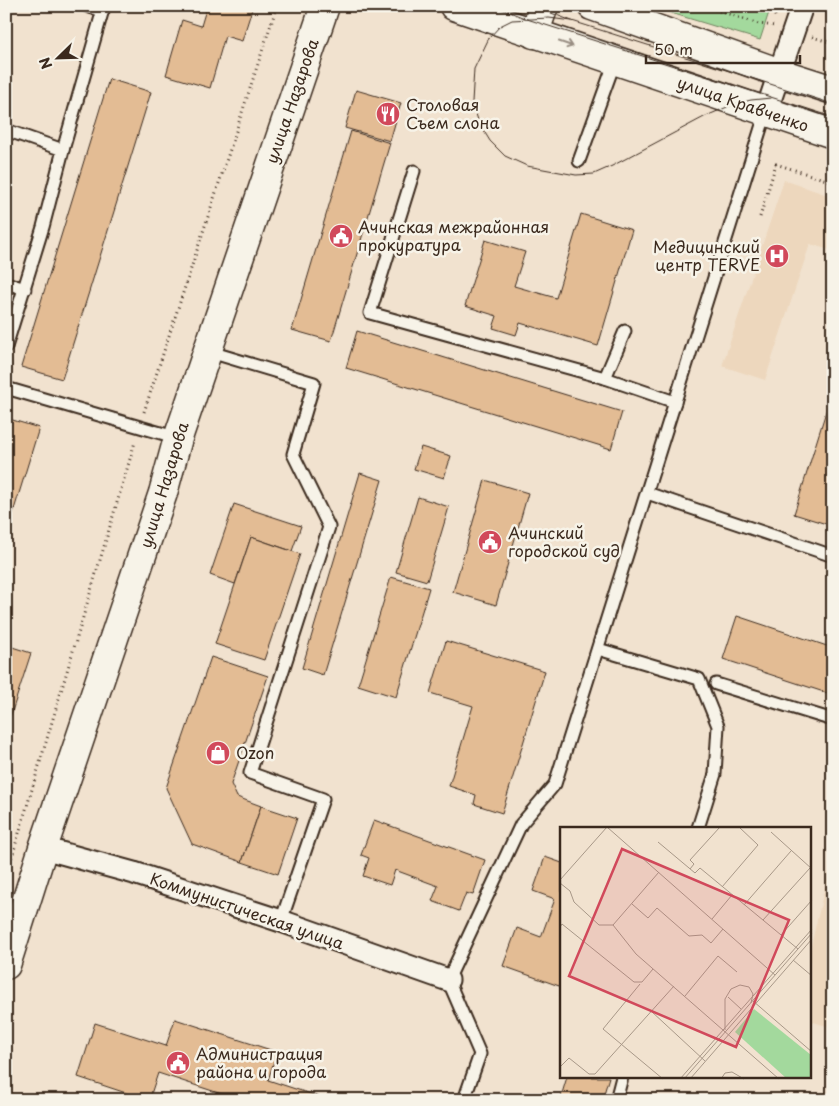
<svg xmlns="http://www.w3.org/2000/svg" width="839" height="1106" viewBox="0 0 839 1106" font-family="'Playpen Sans',sans-serif">
<style>
.built{fill:#edd7bd}
.green{fill:#a3d99d;stroke:#6f825e}
.building{fill:#e3bc94;stroke:#3b2a1e}
.lines{fill:none;stroke-linecap:round;stroke-linejoin:round}
.lane-casing{stroke:#3b2a1e;stroke-width:15}
.street-casing{stroke:#3b2a1e;stroke-width:25}
.secondary-casing{stroke:#3b2a1e;stroke-width:31}
.primary-casing{stroke:#3b2a1e;stroke-width:31}
.path{stroke:#3b2a1e;stroke-width:3;stroke-dasharray:1 4;stroke-linecap:butt}
.lane{stroke:#f7f3e8;stroke-width:11}
.street{stroke:#f7f3e8;stroke-width:21}
.secondary{stroke:#f7f3e8;stroke-width:28}
.primary{stroke:#f7f3e8;stroke-width:28}
.tram{stroke:#3b2a1e;stroke-width:1}
.oneway{stroke:#998e83}
.labels{text-anchor:middle;stroke-width:5;stroke-linejoin:round;paint-order:stroke}
.street-label{font-size:16px;fill:#3b2a1e;stroke:#f7f3e8}
.poi-label{font-size:16px;fill:#3b2a1e;stroke:#f7f3e8;text-anchor:start}
.inset-road{fill:none;stroke:#a89888;stroke-width:1}
.view{fill:#d1495b;fill-opacity:0.15;stroke:#d1495b;stroke-width:2.5}
.inset-edge{fill:none;stroke:#3b2a1e;stroke-width:2.5}
</style>
<rect width="100%" height="100%" fill="#f1e2cf"/>
<filter id="ink" filterUnits="userSpaceOnUse"><feTurbulence type="fractalNoise" baseFrequency=".02" numOctaves="2"/><feDisplacementMap in="SourceGraphic" scale="10" xChannelSelector="R" yChannelSelector="G"/><feConvolveMatrix kernelMatrix="1 2 1 2 8 2 1 2 1" color-interpolation-filters="sRGB"/></filter>
<g filter="url(#ink)">
<g class="built">
<polygon points="784,180 833,197 833,251 810,244 765,380 722,366"/>
<polygon points="833,852 833,1028 810,1021 810,950"/>
</g>
<polygon class="green" points="648,6 771,6 760,40"/>
<g class="building">
<polygon points="207,6 253,6 242,41 225,36 210,88 166,75 182,20 201,26"/>
<polygon points="109,79 151,92 62,379 21,367"/>
<polygon points="356,90 401,103 390,141 345,128"/>
<polygon points="351,131 390,143 331,341 292,330"/>
<polygon points="581,214 632,230 598,346 520,323 516,335 493,328 497,316 465,306 485,240 525,252 514,286 556,298"/>
<polygon points="357,331 622,412 611,449 346,368"/>
<polygon points="833,389 833,526 794,514"/>
<polygon points="6,418 39,428 6,536"/>
<polygon points="421,447 451,456 444,478 414,469"/>
<polygon points="360,473 382,480 323,675 302,668"/>
<polygon points="485,480 528,493 496,605 453,592"/>
<polygon points="418,497 449,507 427,581 396,572"/>
<polygon points="234,504 301,526 292,551 251,537 235,584 210,575"/>
<polygon points="251,537 300,554 264,660 215,644"/>
<polygon points="391,577 429,588 396,697 358,685"/>
<polygon points="737,616 833,648 833,695 723,659"/>
<polygon points="446,641 545,671 502,813 474,804 476,795 449,786 473,706 430,693"/>
<polygon points="6,645 31,653 6,730"/>
<polygon points="211,657 268,676 231,784 237,797 261,806 242,862 192,844 166,788"/>
<polygon points="261,806 297,818 278,874 242,862"/>
<polygon points="374,820 485,860 473,895 466,893 459,911 432,901 438,886 395,870 390,885 363,876 369,858 361,855"/>
<polygon points="545,857 562,863 562,987 503,966 517,928 541,937 555,899 533,891"/>
<polygon points="175,1019 277,1052 268,1080 329,1100 240,1100 158,1073 149,1100 147,1100 78,1077 95,1023 166,1046"/>
<polygon points="567,1077 609,1077 602,1100 560,1100"/>
</g>
<g class="lines">
<g class="lane-casing">
<g id="lane">
<polyline points="87,6 103,11"/>
<polyline points="6,130 63,150"/>
<polyline points="579,161 615,61"/>
<polyline points="414,171 370,313 605,378 675,402"/>
<polyline points="6,283 25,289"/>
<polyline points="6,347 43,227 63,150 104,6"/>
<polyline points="207,351 314,383 293,454 329,527 250,773 323,799 281,921"/>
<polyline points="605,378 625,331"/>
<polyline points="6,388 178,438"/>
<polyline points="647,493 833,556"/>
<polyline points="598,649 699,679 718,726 715,774 698,828"/>
<polyline points="716,684 833,720"/>
<polyline points="464,1100 480,1054 448,980 521,824 555,784 766,112"/>
<polyline points="616,1100 622,1077"/>
</g>
</g>
<g class="street-casing">
<g id="street">
<polyline points="766,112 802,6"/>
<polyline points="43,848 134,873 281,921 448,980"/>
</g>
</g>
<g class="secondary-casing">
<polyline id="secondary" points="6,965 43,848 163,493 178,438 325,6"/>
</g>
<g class="primary-casing">
<g id="primary">
<polyline points="454,6 833,134"/>
<polyline points="592,6 780,73 833,90"/>
<polyline points="534,34 544,6"/>
</g>
</g>
<g class="path">
<polyline points="705,6 759,24 775,26"/>
<polyline points="771,6 776,18"/>
<polyline points="812,37 833,43"/>
<polyline points="760,217 776,164 833,182"/>
<polyline points="144,412 277,6"/>
<polyline points="6,877 135,442"/>
</g>
<use href="#lane" class="lane"/>
<use href="#street" class="street"/>
<use href="#secondary" class="secondary"/>
<use href="#primary" class="primary"/>
<g class="tram">
<polyline points="495,6 527,19 833,117"/>
<polyline points="533,6 572,21 833,104"/>
<polyline points="572,21 549,18 512,20 500,26 489,38 474,69 472,102 479,123 490,141 505,156 527,166 576,175 594,174 612,166 706,116 732,105 751,100 771,98"/>
</g>
</g>
<defs><path id="oneway-shaft" d="M-6 0H5M1.5-3L5.5 0L1.5 3" fill="none" stroke-width="1.6" stroke-linecap="round" stroke-linejoin="round" transform="scale(1.25)"/></defs>
<use class="oneway" href="#oneway-shaft" transform="translate(566 44) rotate(19)"/>
</g>
<defs>
<g id="restaurant-disc" transform="scale(1.25)"><circle r="9.5" fill="#d1495b" stroke="#f7f3e8"/><path d="M-5-6h1v4h1v-4h1v4h1v-4h1v5L-1.5 .5V6h-2V.5L-5-1ZM5-6V6H3V1.5H1.5Q1.5-4 5-6Z" fill="#fff"/></g>
<g id="civic-disc" transform="scale(1.25)"><circle r="9.5" fill="#d1495b" stroke="#f7f3e8"/><path d="M-.6-6.5H3V-4.5H.6V-3L4-1V1h2V6H-6V1h2V-1L-.6-3ZM-1.2 2.5V6h2.4V2.5Z" fill="#fff"/></g>
<g id="hospital-disc" transform="scale(1.25)"><circle r="9.5" fill="#d1495b" stroke="#f7f3e8"/><path d="M-5-5h3v3.5h4V-5h3V5h-3V1.5h-4V5h-3Z" fill="#fff"/></g>
<g id="shop-disc" transform="scale(1.25)"><circle r="9.5" fill="#d1495b" stroke="#f7f3e8"/><path d="M-5-2.5h2.3a2.7 3.5 0 0 1 5.4 0H5L5.5 6h-11ZM-1.5-2.5h3a1.5 2.3 0 0 0-3 0Z" fill="#fff"/></g>
</defs>
<g fill-rule="evenodd">
<use href="#restaurant-disc" x="388" y="114"/>
<use href="#civic-disc" x="341" y="236"/>
<use href="#hospital-disc" x="777" y="256"/>
<use href="#civic-disc" x="490" y="542"/>
<use href="#shop-disc" x="218" y="753"/>
<use href="#civic-disc" x="178" y="1063"/>
</g>
<g class="labels">
<g class="street-label">
<text transform="translate(292 101) rotate(-71)" y="6">улица Назарова</text>
<text transform="translate(743 104) rotate(19)" y="6">улица Кравченко</text>
<text transform="translate(164 485) rotate(-73)" y="6">улица Назарова</text>
<text transform="translate(247 911) rotate(19)" y="6">Коммунистическая улица</text>
</g>
<g class="poi-label">
<text x="406" y="111">Столовая<tspan x="406" dy="18">Съем слона</tspan></text>
<text x="358" y="233">Ачинская межрайонная<tspan x="358" dy="18">прокуратура</tspan></text>
<text x="760" y="253" text-anchor="end">Медицинский<tspan x="760" dy="18">центр TERVE</tspan></text>
<text x="508" y="539">Ачинский<tspan x="508" dy="18">городской суд</tspan></text>
<text x="236" y="759">Ozon</text>
<text x="196" y="1060">Администрация<tspan x="196" dy="18">района и города</tspan></text>
</g>
</g>
<g transform="translate(560 827)">
<rect width="251" height="251" fill="#f1e2cf"/>
<path d="M194,182L251,228V251H226L175,205Z" fill="#a3d99d"/>
<path class="inset-road" d="M47,0L215,148M211,5L252,42M98,15L135,46L140,41L238,122M130,42L134,37L130,33L160,0M0,53L47,0M0,56L10,64L14,75L39,98H53L76,127L219,252M162,60L198,18L179,0M72,77L88,91L97,81L129,109L142,108L151,116L163,102M184,78L231,24M152,92L172,68M203,93L250,41M53,98L99,45M0,100L2,97L74,155H82L93,142M221,108L252,73M233,133L252,149M80,157L43,202L103,252M125,169L158,129L177,145M168,170L181,182M193,174L252,225M91,184L145,234M165,203V172L171,162L180,158L189,160L193,167L191,176M0,240L9,231L29,247H35L114,159M120,252L252,102M124,252L252,106M130,252L252,112M161,252L165,246L172,245L184,252"/>
<path class="view" d="M62,22L229,93L176,220L9,149Z"/>
<rect width="251" height="251" class="inset-edge"/>
</g>
<rect width="839" height="1106" fill="none" stroke="#f7f3e8" stroke-width="25"/>
<rect x="12" y="12" width="814" height="1081" fill="none" stroke="#3b2a1e" stroke-width="2" filter="url(#ink)"/>
<g transform="translate(58 58) rotate(247)" stroke="#f7f3e8" stroke-width="4" paint-order="stroke">
<path d="M0-4L9 19L0 12L-9 19Z" fill="#3b2a1e"/>
<text y="-8" font-size="14" font-weight="bold" text-anchor="middle" fill="#3b2a1e">N</text>
</g>
<path d="M646 55v8h154v-8" fill="none" stroke="#3b2a1e" stroke-width="2.5"/>
<text x="654" y="55" font-size="15" fill="#3b2a1e" stroke="#f7f3e8" stroke-width="4" paint-order="stroke">50 m</text>
</svg>
